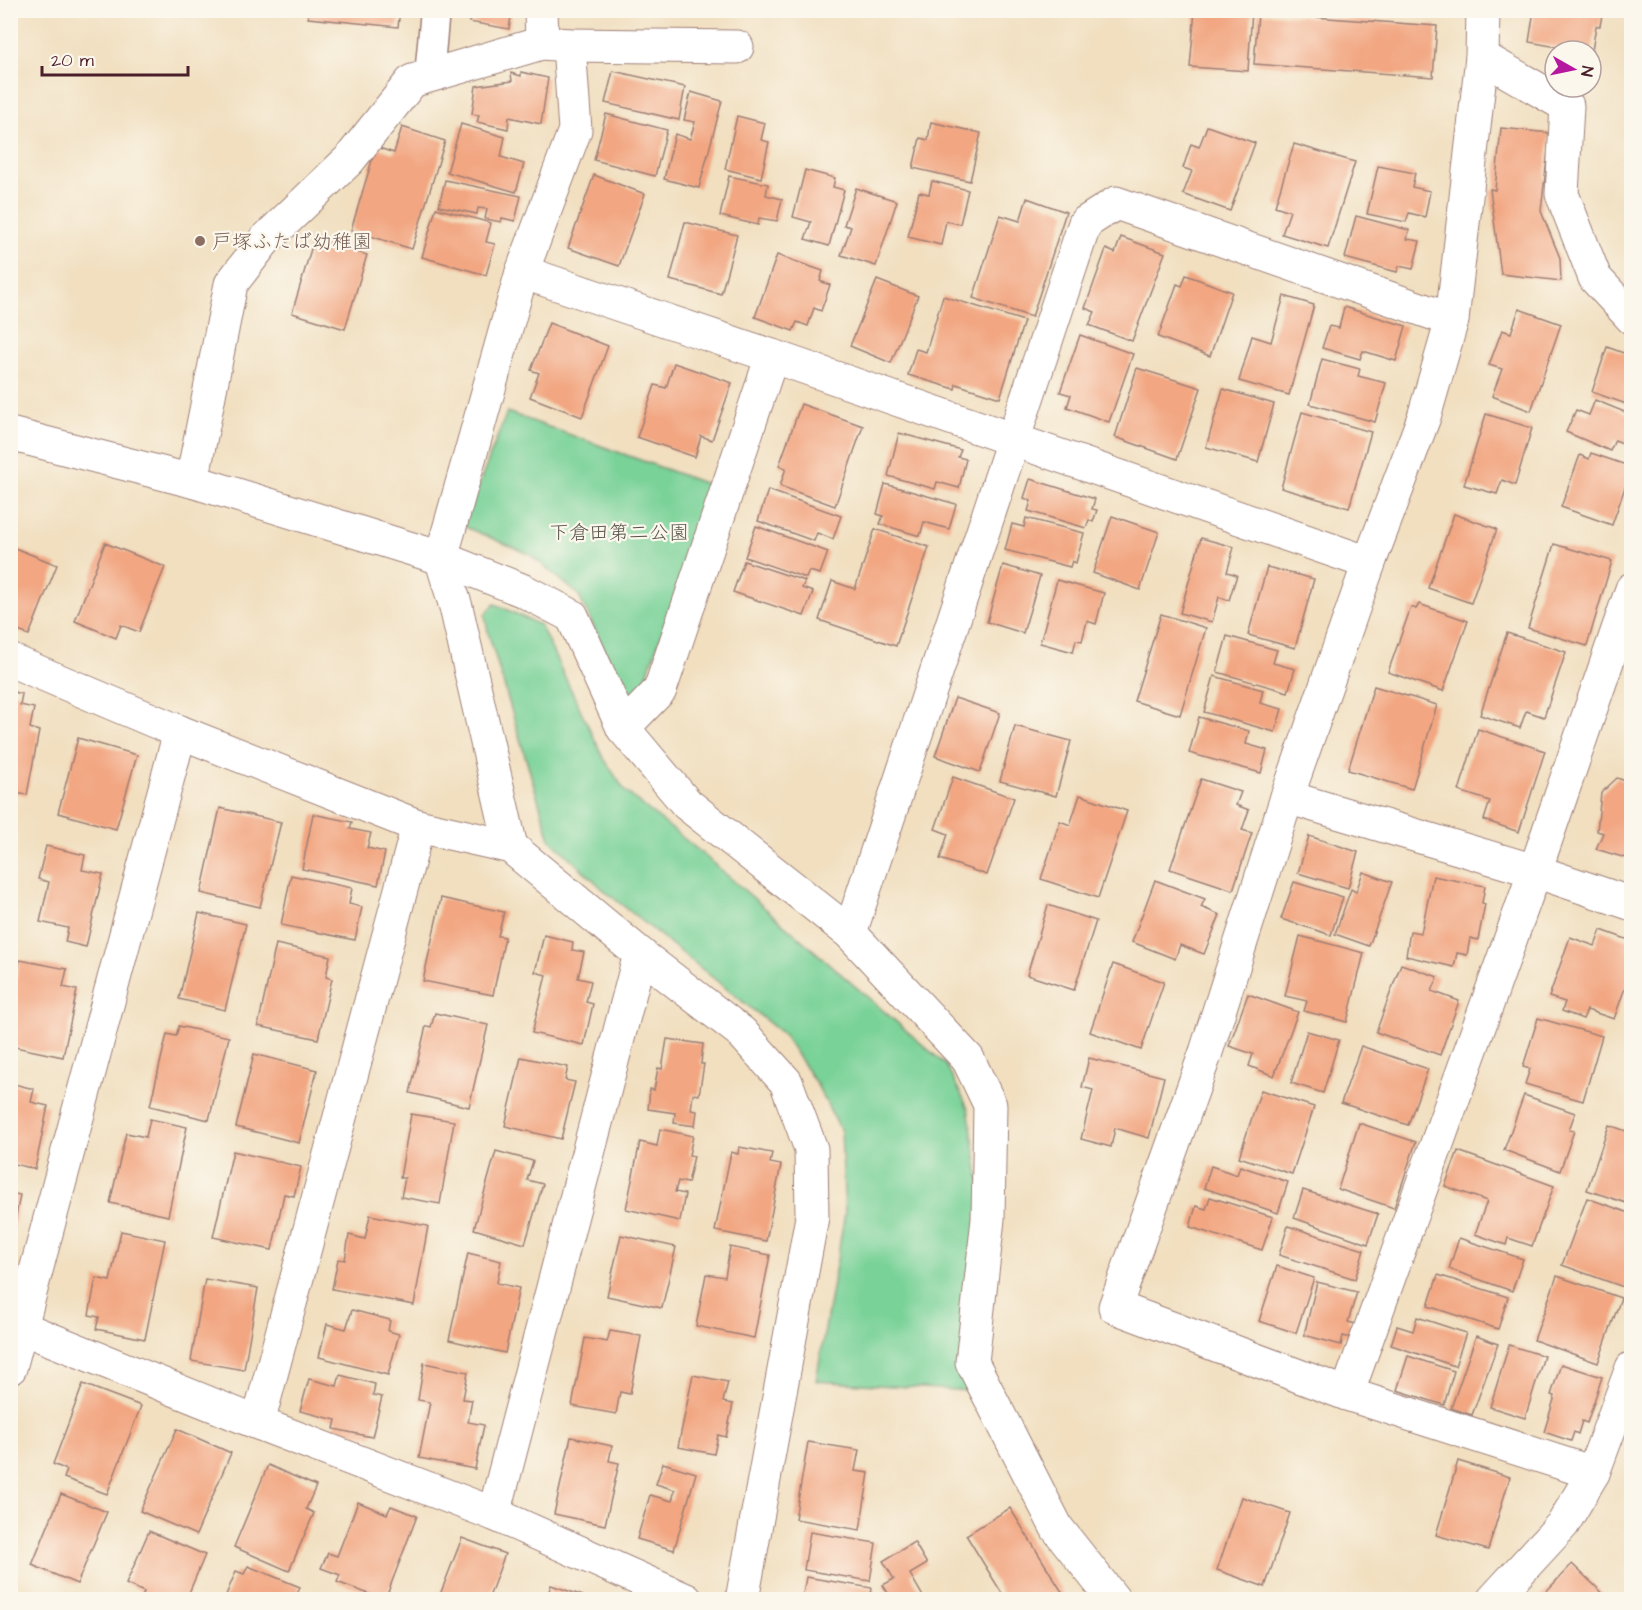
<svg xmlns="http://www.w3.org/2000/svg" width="1642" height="1610" viewBox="0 0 1642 1610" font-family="'Architects Daughter','Klee One',sans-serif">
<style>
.green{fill:#79d298;stroke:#627862;stroke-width:1.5}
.building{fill:#f2a681}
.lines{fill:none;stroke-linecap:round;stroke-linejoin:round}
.service-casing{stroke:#9e7f76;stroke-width:31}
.minor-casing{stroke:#9e7f76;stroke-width:35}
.service{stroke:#fff;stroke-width:28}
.minor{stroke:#fff;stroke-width:33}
.education-dot{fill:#8d6e63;stroke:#fbf7ec;stroke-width:2}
.labels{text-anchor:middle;stroke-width:4.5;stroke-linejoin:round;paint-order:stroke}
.education-label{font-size:20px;fill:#785e54;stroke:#fbf7ec;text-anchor:start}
.park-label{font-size:20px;fill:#58554c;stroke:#fbf7ec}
</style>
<rect width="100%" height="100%" fill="#fbf7ec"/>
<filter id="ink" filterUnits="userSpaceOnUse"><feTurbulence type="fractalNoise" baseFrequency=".0167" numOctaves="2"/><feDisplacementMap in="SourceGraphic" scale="12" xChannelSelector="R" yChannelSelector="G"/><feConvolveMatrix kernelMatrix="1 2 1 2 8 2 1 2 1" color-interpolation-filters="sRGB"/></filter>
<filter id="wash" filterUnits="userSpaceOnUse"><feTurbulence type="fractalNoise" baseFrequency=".008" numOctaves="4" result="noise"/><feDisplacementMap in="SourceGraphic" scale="24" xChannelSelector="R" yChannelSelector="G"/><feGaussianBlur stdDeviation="1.35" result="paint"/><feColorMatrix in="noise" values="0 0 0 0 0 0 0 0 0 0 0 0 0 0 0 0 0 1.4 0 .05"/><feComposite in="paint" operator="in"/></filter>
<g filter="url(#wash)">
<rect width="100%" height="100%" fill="#f1dfc0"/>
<g class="green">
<polygon points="507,412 715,487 644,683 629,701 578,594 529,554 463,526"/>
<polygon points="495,604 540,625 604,759 625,791 698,850 946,1065 968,1108 982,1194 969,1391 816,1381 845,1213 841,1131 817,1085 783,1034 606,892 550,839 488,632 485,614"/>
</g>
<g id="blocks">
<g class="building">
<polygon points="309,10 400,10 398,27 308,18"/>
<polygon points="471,10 512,10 509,29 469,22"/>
<polygon points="1195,10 1252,10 1248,71 1190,67"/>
<polygon points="1534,10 1603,10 1600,26 1596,26 1592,51 1579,51 1529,42"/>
<polygon points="1258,13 1437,26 1433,77 1254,64"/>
<polygon points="613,71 685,87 679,120 605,103"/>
<polygon points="521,72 548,78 541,124 509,117 508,129 477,122 479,115 472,114 476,86 512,81 511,73 521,76"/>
<polygon points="691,92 722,101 699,188 664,179 675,134 690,139 695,122 684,120"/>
<polygon points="606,114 667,130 655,176 594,160"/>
<polygon points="737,116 765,123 761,140 769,142 761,178 725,169"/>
<polygon points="931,122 981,133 970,181 913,168 920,138 928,140"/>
<polygon points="461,124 505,137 501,157 524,164 516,192 447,172"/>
<polygon points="1207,126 1255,143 1230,211 1183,194 1192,171 1183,168 1191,144 1199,147"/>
<polygon points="402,127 445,141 412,249 351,230 376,147 394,153"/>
<polygon points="1501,128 1550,133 1541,211 1560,258 1561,281 1501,274 1490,189 1495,190"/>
<polygon points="1294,144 1355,162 1328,248 1282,234 1290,211 1275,206"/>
<polygon points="1378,166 1415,173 1412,187 1430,191 1425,217 1409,213 1406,222 1367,214"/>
<polygon points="805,170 835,178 833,187 844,190 829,246 805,239 811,222 793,217"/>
<polygon points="594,175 645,194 619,266 568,248"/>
<polygon points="729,176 768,184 766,195 782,199 777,221 759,218 758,225 720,216"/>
<polygon points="445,180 521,196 515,221 502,218 501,222 485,219 487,209 478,208 477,214 439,206"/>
<polygon points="932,181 968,190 960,224 946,221 941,245 908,237 919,192 929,194"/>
<polygon points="856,188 897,201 876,266 841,255 851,227 844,225"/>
<polygon points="1027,198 1066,212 1032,317 973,298 1000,215 1020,221"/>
<polygon points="436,208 491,223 486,242 495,244 486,275 422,257"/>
<polygon points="1356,216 1409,230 1407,239 1420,241 1413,269 1399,266 1397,272 1345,258"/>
<polygon points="685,222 737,235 721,294 670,280"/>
<polygon points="1121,237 1165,253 1132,341 1089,325 1095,312 1085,308 1106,249 1115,253"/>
<polygon points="314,239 367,255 345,329 292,313"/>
<polygon points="777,255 823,271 820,281 830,285 821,311 814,308 808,326 797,322 793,331 755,317"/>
<polygon points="1186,275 1232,292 1210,356 1158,337 1177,284 1182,286"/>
<polygon points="877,280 918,296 891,363 850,346"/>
<polygon points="943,296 1024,321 1000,398 956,384 955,389 908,375 916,349 926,352"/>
<polygon points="1284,296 1314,305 1289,395 1239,381 1252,336 1271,342"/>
<polygon points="1344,307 1406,326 1396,361 1363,351 1360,359 1322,348 1329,326 1339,328"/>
<polygon points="1519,309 1561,324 1531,411 1492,396 1502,369 1489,365 1502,330 1511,333"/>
<polygon points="549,323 608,346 582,417 530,397 539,373 531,370"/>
<polygon points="1080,335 1133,354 1109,422 1067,407 1071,395 1060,392"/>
<polygon points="1607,347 1632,356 1632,406 1592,392"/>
<polygon points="1322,359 1360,369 1358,376 1386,383 1375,422 1310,404"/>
<polygon points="674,363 732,383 712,440 701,436 695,457 637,437 655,385 666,388"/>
<polygon points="1137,368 1201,388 1177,459 1115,437"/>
<polygon points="1223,389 1274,404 1258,462 1206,447"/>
<polygon points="1595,400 1632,415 1632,447 1615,440 1610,451 1566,432 1576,410 1589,415"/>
<polygon points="801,404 863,426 835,506 780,486 786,468 779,466"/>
<polygon points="1302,412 1371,432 1349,508 1281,488"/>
<polygon points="1486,414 1532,428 1515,485 1502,480 1497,494 1464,485"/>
<polygon points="899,433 961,450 958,457 966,459 959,488 937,482 935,489 888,476"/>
<polygon points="1591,453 1632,467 1612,525 1561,507 1580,455 1589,459"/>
<polygon points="1030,479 1095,499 1092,509 1097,510 1093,522 1089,520 1086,528 1028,511 1031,501 1024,498"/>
<polygon points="885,484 956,504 949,529 924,522 920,536 880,524 883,516 877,514"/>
<polygon points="768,490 841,516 833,539 817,533 814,541 758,521"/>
<polygon points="1454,514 1497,529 1471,603 1428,588"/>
<polygon points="1112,516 1159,532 1140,590 1093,573"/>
<polygon points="1026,518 1084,533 1076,563 1072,561 1070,567 1005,550 1012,524 1024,527"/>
<polygon points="756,526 828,552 820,574 809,571 806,578 745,557"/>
<polygon points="875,529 929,547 896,646 819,620 832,581 855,589"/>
<polygon points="1201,538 1234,547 1227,572 1237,575 1229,600 1219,597 1212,622 1180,613"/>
<polygon points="105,543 165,567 139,632 121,625 116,638 75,621"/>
<polygon points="1554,544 1612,561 1587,646 1528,628"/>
<polygon points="10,546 57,565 29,635 10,628"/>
<polygon points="744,561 805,581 802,588 813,592 804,616 733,592"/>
<polygon points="1003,565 1040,576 1023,633 987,622"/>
<polygon points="1267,567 1314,579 1295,648 1248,635"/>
<polygon points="1057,580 1104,593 1096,624 1087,621 1082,641 1076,640 1073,652 1040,643"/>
<polygon points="1419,604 1468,621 1443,691 1388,672 1411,607 1416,609"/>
<polygon points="1161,614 1206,628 1180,715 1134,701"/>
<polygon points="1507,633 1566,652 1544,717 1526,711 1520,728 1480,715"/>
<polygon points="1227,636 1277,650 1273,663 1295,669 1288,692 1217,672"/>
<polygon points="1214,676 1263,690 1260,703 1282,709 1275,732 1204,712"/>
<polygon points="1374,686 1437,705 1412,789 1348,770"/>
<polygon points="10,691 22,694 20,705 34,708 30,728 39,731 27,795 10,792"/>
<polygon points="955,698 1000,713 980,772 935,756"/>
<polygon points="1199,717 1249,731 1246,744 1267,750 1261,773 1189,753"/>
<polygon points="1015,726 1071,741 1056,796 1000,781"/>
<polygon points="1478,729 1545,751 1519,832 1484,820 1490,801 1459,791"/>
<polygon points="78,738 137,755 116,829 58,813"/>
<polygon points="953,777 1014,798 987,875 940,859 948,834 935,829"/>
<polygon points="1617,778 1632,783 1632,860 1596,849 1603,833 1597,831 1601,793"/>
<polygon points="1201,779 1241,792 1236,805 1249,810 1242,830 1252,833 1233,890 1170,869"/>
<polygon points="1080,795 1127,811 1098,898 1041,879 1060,821 1070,825"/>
<polygon points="220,808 281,822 260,907 201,893"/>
<polygon points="313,814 352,822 350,829 371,833 367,848 385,852 378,885 302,869"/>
<polygon points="1309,836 1358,852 1348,888 1298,873"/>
<polygon points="46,846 85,855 82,870 103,874 86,947 65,942 68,928 40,922 49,882 38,879"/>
<polygon points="1363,872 1392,882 1369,946 1335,934 1351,889 1356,892"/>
<polygon points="291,875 352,888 349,904 362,907 355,940 281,925"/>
<polygon points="1433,876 1485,886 1482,903 1485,904 1478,940 1470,938 1467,955 1457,953 1454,967 1406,956 1410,931 1421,933"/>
<polygon points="1155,880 1205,899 1201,907 1220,915 1204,954 1180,945 1175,959 1132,942"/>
<polygon points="1294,882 1343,897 1331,935 1281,919"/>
<polygon points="441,898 504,912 498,936 505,937 493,995 423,981"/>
<polygon points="1048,905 1096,921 1074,990 1027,975"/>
<polygon points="199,913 246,924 225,1010 179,999"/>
<polygon points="1601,930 1632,941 1632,968 1614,1019 1587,1010 1583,1019 1562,1011 1565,1002 1549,997 1570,937 1595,946"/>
<polygon points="544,935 573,942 572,950 584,952 578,978 591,981 586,1002 593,1004 584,1045 532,1033 546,975 535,972"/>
<polygon points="1300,936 1364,953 1347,1022 1304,1011 1307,1001 1285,996"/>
<polygon points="276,944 330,956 326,977 332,979 318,1039 258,1026"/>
<polygon points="20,960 67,969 63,987 77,990 63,1057 10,1046 10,1007"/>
<polygon points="1113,964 1164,982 1141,1050 1090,1032"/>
<polygon points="1401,964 1438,977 1432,991 1459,1001 1440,1055 1376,1032"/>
<polygon points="1248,994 1298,1012 1274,1076 1249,1066 1253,1054 1229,1046"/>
<polygon points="435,1013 488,1025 469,1107 410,1093 426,1026 431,1027"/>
<polygon points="1538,1018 1602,1036 1583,1101 1525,1084 1530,1069 1523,1067"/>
<polygon points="179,1026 229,1037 209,1120 150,1106 167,1034 176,1036"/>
<polygon points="1307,1031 1339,1040 1323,1093 1291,1083"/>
<polygon points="667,1039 703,1044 701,1064 704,1064 699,1095 693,1094 691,1110 697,1111 695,1126 674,1123 675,1113 648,1109 650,1089 654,1090 658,1068 662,1069"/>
<polygon points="1361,1046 1428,1069 1408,1125 1341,1103"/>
<polygon points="254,1054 317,1070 299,1143 236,1127"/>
<polygon points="521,1057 568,1067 565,1080 575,1082 561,1139 505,1126"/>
<polygon points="1089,1058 1164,1077 1149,1138 1115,1128 1111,1147 1081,1139 1093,1090 1082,1087"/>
<polygon points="10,1083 34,1089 31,1102 48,1106 35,1169 10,1163"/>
<polygon points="1261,1090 1314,1107 1292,1174 1239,1157"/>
<polygon points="1524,1095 1575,1113 1569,1130 1574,1131 1560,1171 1504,1150"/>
<polygon points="411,1114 454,1121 440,1204 401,1197 405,1178 400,1178"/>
<polygon points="150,1119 187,1127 168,1216 110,1203 126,1133 146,1137"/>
<polygon points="1359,1123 1416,1142 1394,1208 1338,1189"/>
<polygon points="1609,1125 1632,1133 1632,1205 1587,1190"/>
<polygon points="660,1129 693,1136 689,1155 694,1156 688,1183 678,1181 675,1192 685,1194 680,1221 626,1209 640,1142 657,1146"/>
<polygon points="739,1147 772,1153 770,1163 781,1165 766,1241 715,1231 731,1152 738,1154"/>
<polygon points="233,1151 301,1167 294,1196 284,1194 272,1250 213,1237"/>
<polygon points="496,1151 533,1161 527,1180 543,1184 525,1244 474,1229"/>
<polygon points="1458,1151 1554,1186 1532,1246 1508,1238 1506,1245 1475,1234 1487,1201 1445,1186"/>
<polygon points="1211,1166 1237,1175 1240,1166 1288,1182 1278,1213 1204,1188"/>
<polygon points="1303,1190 1378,1214 1368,1244 1294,1218"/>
<polygon points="10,1193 20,1195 12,1238 10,1238"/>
<polygon points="1210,1197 1273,1217 1262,1250 1190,1227 1196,1206 1206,1209"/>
<polygon points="1587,1198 1632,1214 1632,1282 1629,1289 1562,1265"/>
<polygon points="370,1215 428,1226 414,1305 332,1289 338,1259 345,1260 349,1235 365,1239"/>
<polygon points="1288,1226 1364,1250 1355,1279 1279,1255"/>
<polygon points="121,1231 165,1240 145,1339 96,1329 99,1317 89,1315 96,1278 110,1281"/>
<polygon points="621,1235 676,1247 662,1308 607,1296"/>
<polygon points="1459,1238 1523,1259 1512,1291 1449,1269"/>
<polygon points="730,1247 770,1255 754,1338 696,1326 706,1274 725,1277"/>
<polygon points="468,1253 501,1261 497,1283 519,1288 505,1353 449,1340"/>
<polygon points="1277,1266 1314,1278 1296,1333 1259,1321"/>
<polygon points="1438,1275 1508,1297 1498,1329 1428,1306"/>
<polygon points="1557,1276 1621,1298 1598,1363 1534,1340"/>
<polygon points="205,1279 258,1288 244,1370 191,1361"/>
<polygon points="1317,1282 1357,1292 1348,1322 1356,1324 1352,1338 1343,1336 1341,1345 1304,1335"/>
<polygon points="352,1310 390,1320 388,1331 399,1334 388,1375 319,1357 327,1324 346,1329"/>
<polygon points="1417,1317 1466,1333 1455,1366 1391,1345 1397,1326 1413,1331"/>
<polygon points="610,1331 641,1336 630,1394 620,1392 616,1414 572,1406 585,1338 607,1342"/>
<polygon points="1476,1336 1498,1344 1472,1415 1451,1408"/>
<polygon points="1509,1345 1544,1356 1525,1418 1490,1407"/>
<polygon points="1408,1356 1454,1371 1444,1405 1397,1390"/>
<polygon points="424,1363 468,1372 463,1399 472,1400 468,1422 484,1425 475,1469 419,1458 430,1402 418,1400"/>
<polygon points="1561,1364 1602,1377 1587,1423 1582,1421 1578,1434 1574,1432 1571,1441 1544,1432 1555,1396 1551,1395"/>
<polygon points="340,1375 375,1384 373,1395 382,1397 372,1437 334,1429 336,1420 300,1411 309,1379 337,1386"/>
<polygon points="693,1375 728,1382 723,1402 733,1404 726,1437 718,1435 714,1454 678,1447"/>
<polygon points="83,1384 141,1406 107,1494 64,1478 67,1470 53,1464"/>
<polygon points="177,1429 231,1453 196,1535 140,1511"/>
<polygon points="571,1437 612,1446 609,1461 619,1463 605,1525 554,1514"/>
<polygon points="808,1442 859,1450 855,1471 869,1473 860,1530 795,1519"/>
<polygon points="1458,1461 1510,1477 1488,1550 1436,1535"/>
<polygon points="663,1463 696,1473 674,1550 637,1539 650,1495 672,1501 675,1490 656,1484"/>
<polygon points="268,1465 316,1486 306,1509 314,1513 289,1571 234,1547"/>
<polygon points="61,1494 107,1512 77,1584 32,1565"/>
<polygon points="1242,1497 1290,1513 1265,1587 1217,1570"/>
<polygon points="358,1502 387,1514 391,1506 417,1516 385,1600 337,1582 340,1575 321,1568 328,1553 337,1556"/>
<polygon points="1010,1508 1067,1600 1006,1600 966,1535"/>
<polygon points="149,1531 205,1555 186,1600 141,1600 144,1592 126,1584"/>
<polygon points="810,1532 876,1543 870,1581 804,1570"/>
<polygon points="462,1538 505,1554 488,1600 438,1600"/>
<polygon points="914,1542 927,1564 910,1574 925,1600 892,1600 883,1585 894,1579 883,1561"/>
<polygon points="1572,1564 1610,1600 1542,1600 1540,1598"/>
<polygon points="248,1566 300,1587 295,1600 224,1600 236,1571 244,1574"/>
<polygon points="806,1577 872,1588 870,1600 802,1600"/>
<polygon points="551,1585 592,1599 592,1600 546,1600"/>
</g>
</g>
</g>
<g filter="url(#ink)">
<use href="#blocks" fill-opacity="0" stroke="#9e7f76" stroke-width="1.5"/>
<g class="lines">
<g class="service-casing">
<polyline id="service" points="429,76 435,10"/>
</g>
<g class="minor-casing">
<g id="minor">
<polyline points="541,10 542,43"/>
<polyline points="1483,10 1482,57 1452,320 1424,417 1369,563 1287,797 1206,1052 1115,1307 1347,1394 1593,1473"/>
<polyline points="569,45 737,47"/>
<polyline points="1482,57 1567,106 1562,194 1595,278 1632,318"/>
<polyline points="10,434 192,481 441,558 524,591 572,616 623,728 687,804 850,933 968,1059 990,1105 988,1219 972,1362 1057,1528 1114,1600"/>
<polyline points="192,481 231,284 264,241 349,160 412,81 542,43 569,45 575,130 522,272"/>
<polyline points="10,660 180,732 418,826 511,847 640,954 741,1032 786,1082 811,1149 812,1217 742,1600"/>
<polyline points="623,728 660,690 772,356"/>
<polyline points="1287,797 1535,871 1632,904"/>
<polyline points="511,847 456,607 441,558 522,272 772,356 1369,563"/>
<polyline points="850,933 1085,223 1116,203 1452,320"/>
<polyline points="10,1323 258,1423 494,1514 686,1600"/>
<polyline points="10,1368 180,732"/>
<polyline points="1347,1394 1535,871 1632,589"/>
<polyline points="258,1423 418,826"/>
<polyline points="494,1514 640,954"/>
<polyline points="1493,1600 1563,1524 1593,1473 1632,1368"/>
</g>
</g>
<use href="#service" class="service"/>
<use href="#minor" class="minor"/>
</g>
</g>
<circle class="education-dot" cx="200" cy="241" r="6"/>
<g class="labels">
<g class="education-label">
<text x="212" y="248">戸塚ふたば幼稚園</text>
</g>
<g class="park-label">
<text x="619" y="539">下倉田第二公園</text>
</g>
</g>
<rect width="1642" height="1610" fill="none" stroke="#fbf7ec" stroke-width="36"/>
<g transform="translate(1573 69) rotate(99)"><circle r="28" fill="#fbf7ec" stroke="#b4a19f" stroke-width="1.5"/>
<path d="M0-4.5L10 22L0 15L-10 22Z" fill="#b5179e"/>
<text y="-9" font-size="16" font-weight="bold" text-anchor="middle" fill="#4a1f2b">N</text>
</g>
<path d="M42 66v9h146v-9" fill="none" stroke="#4a1f2b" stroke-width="3"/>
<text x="51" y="66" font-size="18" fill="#4a1f2b" stroke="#fbf7ec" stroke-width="4.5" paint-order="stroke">20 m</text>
</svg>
